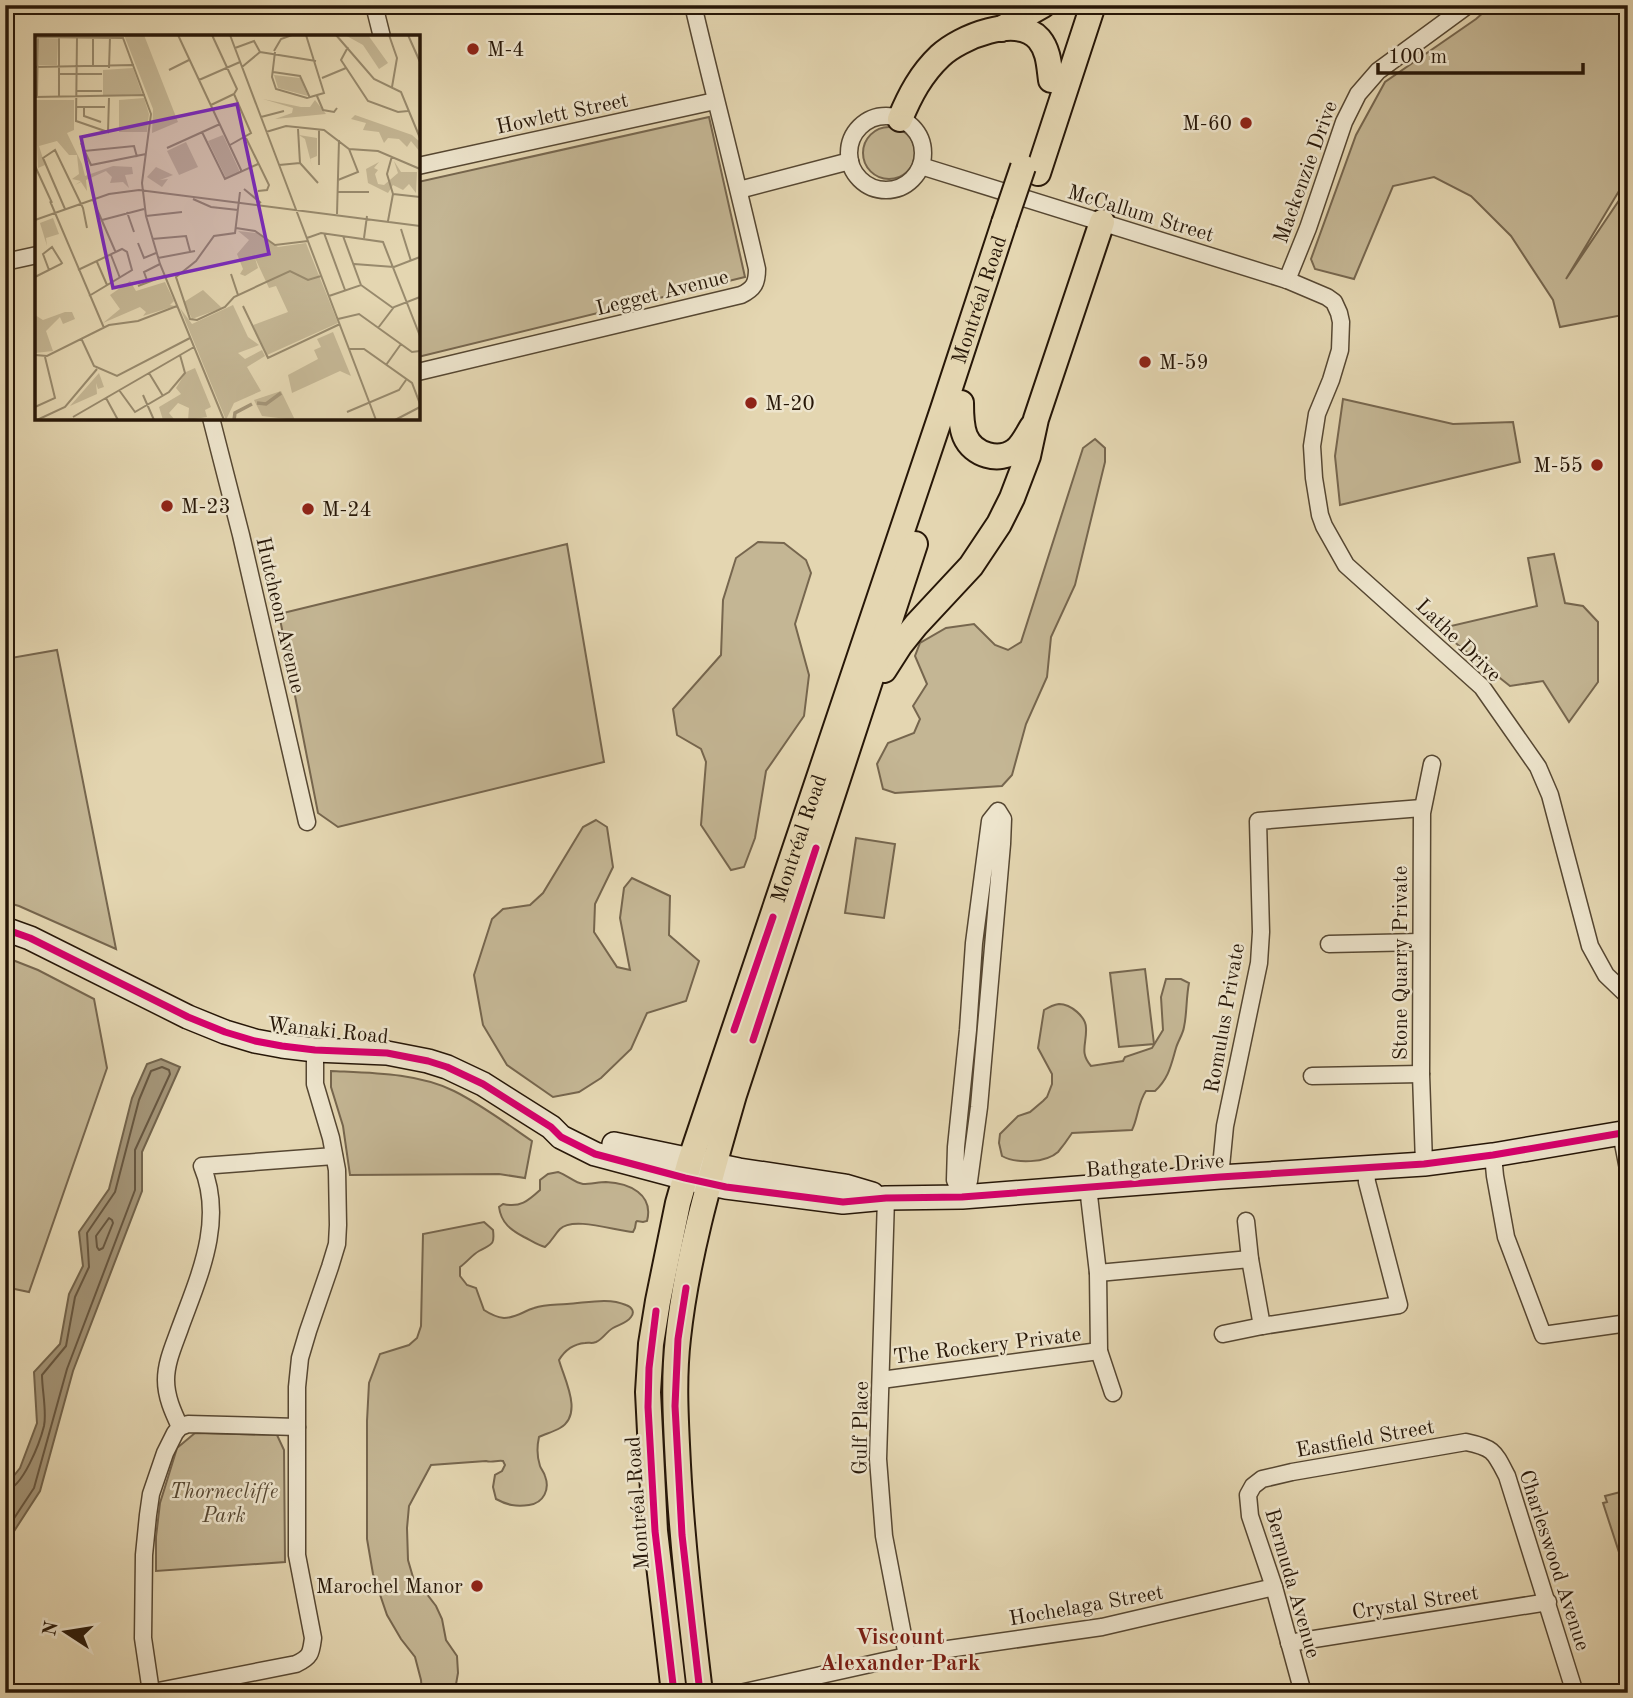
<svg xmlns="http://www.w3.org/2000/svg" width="1633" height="1698" viewBox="0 0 1633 1698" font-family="'Old Standard TT',serif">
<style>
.green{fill:#c4b694;stroke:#76664e;stroke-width:2}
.water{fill:#a49578;stroke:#72634b;stroke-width:2}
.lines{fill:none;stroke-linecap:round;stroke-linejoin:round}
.shore{stroke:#665640;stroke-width:2}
.street-casing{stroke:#564732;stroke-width:19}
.secondary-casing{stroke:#271708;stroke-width:26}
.primary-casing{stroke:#271708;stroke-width:28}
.street{stroke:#ede4cc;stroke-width:16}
.secondary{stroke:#ede4cc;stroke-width:23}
.primary{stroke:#e4d6b1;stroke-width:24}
.primary-bridge-casing{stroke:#271708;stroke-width:28;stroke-linecap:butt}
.primary-bridge{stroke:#e4d6b1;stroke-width:24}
.cycleway-casing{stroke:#ede4cc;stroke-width:11}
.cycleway{stroke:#d6006c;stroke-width:7}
.poi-dot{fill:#8f2418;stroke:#ede4cc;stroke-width:2.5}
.labels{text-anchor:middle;stroke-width:5;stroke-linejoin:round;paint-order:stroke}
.poi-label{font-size:21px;fill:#271708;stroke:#ede4cc;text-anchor:start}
.street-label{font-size:21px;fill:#271708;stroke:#ede4cc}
.park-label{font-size:21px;font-style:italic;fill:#564732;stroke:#ede4cc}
.neighbourhood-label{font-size:23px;font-weight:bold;fill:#7a1f14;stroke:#ede4cc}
.inset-river{fill:none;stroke:#a49578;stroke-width:3.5}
.inset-road{fill:none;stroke:#988a6d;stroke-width:2}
.view{fill:#7b2cbf;fill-opacity:0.15;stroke:#7b2cbf;stroke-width:3.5}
.inset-edge{fill:none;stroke:#271708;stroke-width:3.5}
</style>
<rect width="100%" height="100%" fill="#e4d6b1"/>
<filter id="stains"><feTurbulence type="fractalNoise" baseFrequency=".00286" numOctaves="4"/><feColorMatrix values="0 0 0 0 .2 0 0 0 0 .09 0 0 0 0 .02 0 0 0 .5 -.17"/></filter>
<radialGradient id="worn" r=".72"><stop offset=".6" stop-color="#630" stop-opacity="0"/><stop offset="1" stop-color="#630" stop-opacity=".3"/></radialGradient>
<g class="green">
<polygon points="1492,5 1628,5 1628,176 1566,279 1628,187 1628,294 1626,295 1628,314 1560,327 1553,300 1511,236 1471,196 1434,177 1393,186 1354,279 1315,269 1311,259 1356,135 1385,82 1476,19"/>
<polygon points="709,117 745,277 418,357 418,182"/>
<circle cx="889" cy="153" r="26"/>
<polygon points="1343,399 1453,424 1513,422 1520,462 1340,505 1335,456"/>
<polygon points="1095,439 1105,448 1105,462 1075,585 1051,637 1047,677 1026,724 1012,775 1002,786 895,793 883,789 877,764 888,743 914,733 920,719 913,706 927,684 915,656 920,643 946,628 974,624 995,645 1008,650 1021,642 1083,448"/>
<polygon points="758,542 784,543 806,560 811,573 795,624 809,675 804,716 766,771 755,838 744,867 731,870 701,825 706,762 701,749 677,735 673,709 721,655 723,600 736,558"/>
<polygon points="567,544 604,762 338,827 318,813 279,614"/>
<polygon points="1554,554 1565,603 1583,606 1598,622 1598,682 1569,722 1543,681 1510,686 1429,622 1426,613 1437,614 1441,623 1447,627 1537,606 1528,558"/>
<polygon points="57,650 116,949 19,906 5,902 5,659"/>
<polygon points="596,820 607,827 613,867 595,904 594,932 617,967 630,970 620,918 624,888 632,878 670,896 669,935 699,961 686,1001 647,1013 631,1049 601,1078 579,1092 553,1097 507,1065 483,1025 474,975 492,919 503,909 530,905 543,893 583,827"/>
<polygon points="856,838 895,844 884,918 845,913"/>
<polygon points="5,957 38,970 94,999 107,1068 29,1292 5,1287"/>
<polygon points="1145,969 1154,1044 1119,1047 1110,973"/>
<path d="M1166,979H1181L1189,983C1186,998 1187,1014 1184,1027C1183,1034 1178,1041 1176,1048C1171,1065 1169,1078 1155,1091H1146C1138,1102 1138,1118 1132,1130L1072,1133C1068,1139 1063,1146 1058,1152C1046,1163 1016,1164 1002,1156L999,1143L1000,1134L1018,1116L1030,1112L1043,1101L1047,1097L1052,1084V1074L1038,1048L1044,1010C1049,1007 1053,1005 1059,1004C1071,1004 1086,1017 1086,1028C1087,1044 1079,1052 1091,1066L1123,1061L1125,1057L1152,1048L1163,1030L1161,997Z"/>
<path d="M331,1071C372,1073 417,1073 454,1091C482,1105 507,1124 532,1141L525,1178L499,1174L350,1175L343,1126L331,1087Z"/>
<path d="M558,1172C567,1175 575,1183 583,1184C591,1184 599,1182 606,1182C629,1183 654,1194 647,1221L643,1222L637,1221L636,1222L635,1228L633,1232C616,1231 573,1216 560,1229C554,1235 553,1240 545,1247C537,1245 532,1241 524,1237C511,1230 501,1223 499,1207L503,1204C520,1208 528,1201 540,1190V1180L548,1174Z"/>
<path d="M484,1222L493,1230C495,1246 491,1244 479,1251C472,1255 467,1262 460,1267V1276L467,1285L476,1288L484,1310C490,1314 496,1317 504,1318C516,1318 524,1311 534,1308C545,1304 556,1305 567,1304C586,1303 608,1297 626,1305C632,1307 635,1312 631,1317C627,1323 618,1325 613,1328C606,1332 603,1339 596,1342C590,1344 591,1342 585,1343C573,1344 565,1350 559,1360C564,1379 584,1414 560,1428C553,1432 545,1434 539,1437C537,1446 537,1457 540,1466C541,1469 544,1472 545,1476C550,1489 544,1503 529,1505C516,1507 507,1505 496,1499L493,1487L495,1475L502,1471L505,1465L503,1461C497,1460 492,1463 486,1461L431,1465L409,1506L407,1528L408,1560L415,1584L426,1593L436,1606L442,1619L446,1640L457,1656L458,1673L455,1690L452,1693H422L421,1680L415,1657L401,1639L387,1615L373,1574L367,1539V1421L369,1383L380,1354L409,1345L417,1338L421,1326L423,1234Z"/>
<polygon points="195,1433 277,1435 284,1450 285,1562 156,1571 156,1537 160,1503 165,1487 177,1448"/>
<polygon points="1628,1490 1628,1580 1603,1503 1607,1502 1605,1496"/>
</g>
<polygon class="water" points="161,1059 180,1067 142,1152 142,1191 73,1371 40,1491 9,1539 5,1549 5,1487 20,1468 37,1423 34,1372 60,1344 69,1294 83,1266 79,1232 109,1189 132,1098 147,1064"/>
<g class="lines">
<g class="shore">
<polygon points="109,1218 112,1220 113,1223 103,1248 99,1250 97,1247 96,1236"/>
<path d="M5,1491C23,1488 40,1442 44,1426C47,1412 42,1390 42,1375L66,1346L75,1297L89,1267L87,1233L115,1192L139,1100L151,1071L162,1067L169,1070L170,1074L135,1150V1190L67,1369L34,1488L5,1532"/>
</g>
<g class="street-casing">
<g id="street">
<polyline points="374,5 382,37"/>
<circle cx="886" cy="153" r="37"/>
<polyline points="418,166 715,101"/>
<polyline points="921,166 1287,280 1327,297 1334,302 1339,313 1341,322 1340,350 1331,380 1317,414 1312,446 1314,478 1320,515 1324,526 1346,565 1482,687 1538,767 1550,795 1590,946 1606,975 1628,996"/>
<polyline points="739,190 850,161"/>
<polyline points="5,262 37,255"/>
<polyline points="1287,280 1308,228 1344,122 1358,94 1378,71 1468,5"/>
<path d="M418,372L741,295C754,289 757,283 757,269C737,181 714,94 693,5"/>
<polyline points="211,418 241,535 307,822"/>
<polygon points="998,811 1003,819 1002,844 979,1107 969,1181 962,1197 955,1180 956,1147 968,1030 974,943 990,821"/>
<polyline points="1329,944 1421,942"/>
<polyline points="1312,1076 1421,1074"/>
<polyline points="1621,1133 1628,1169"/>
<polyline points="1493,1155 1495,1176 1506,1237 1543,1335 1628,1323"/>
<polyline points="1424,1164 1421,1074 1422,813 1432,764"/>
<polyline points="1220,1177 1225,1126 1259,963 1261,932 1258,821 1422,808"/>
<polyline points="1088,1187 1098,1273 1099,1351 1113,1393"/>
<polyline points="886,1198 878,1459 884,1536 907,1656"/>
<polyline points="1246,1221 1250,1259 1262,1326"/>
<polyline points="1098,1273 1250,1259"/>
<polyline points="1223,1334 1262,1326 1399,1305 1367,1182 1366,1169"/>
<polyline points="881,1380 1099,1351"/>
<path d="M180,1427C173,1412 166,1397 166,1380C166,1362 174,1345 180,1328C199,1276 225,1221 202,1166L334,1156"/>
<polyline points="1289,1643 1548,1602"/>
<polyline points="151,1692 143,1638 144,1555 148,1515 151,1494 165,1453 175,1433 180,1427 188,1424 297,1427"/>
<path d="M148,1693L296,1664C311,1657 311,1653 313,1638L297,1555V1387L300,1358L308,1331L330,1267L337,1244L338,1225L337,1170L331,1138L315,1084V1050"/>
<polyline points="740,1693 920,1653 1102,1627 1274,1587"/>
<path d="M1303,1693L1274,1587L1250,1516L1248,1495L1253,1486L1262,1479L1292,1472L1466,1442C1494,1448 1494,1451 1507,1476L1575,1693"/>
</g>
</g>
<g class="secondary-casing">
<g id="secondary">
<polyline points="5,929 30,938 188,1017 225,1032 255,1041 282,1046 315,1050 387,1053 428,1061 447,1067 483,1084 551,1127 561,1137 595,1154 685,1178 726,1187 843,1202 886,1198 962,1197 1220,1177 1424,1164 1493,1155 1628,1132"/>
<polyline points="614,1144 739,1170 845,1186 872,1194"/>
</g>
</g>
<g class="primary-casing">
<g id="primary">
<polyline points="1001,29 1043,5"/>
<path d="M900,119C910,95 921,74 940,56C960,37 1017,14 1039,39C1049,51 1049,66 1051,80"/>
<polyline points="1038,173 1093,5"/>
<path d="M961,403C961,414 961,426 965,436C973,455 999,463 1016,450C1023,444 1027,435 1032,427"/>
<polyline points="884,670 900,645 916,625 971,566 999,524 1012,498 1028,456 1036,419 1102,222"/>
<path id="s1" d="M674,1693L655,1531L648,1392L651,1344L658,1301L678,1203L690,1161L943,409L1004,223"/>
<path d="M700,1693C691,1617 682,1542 678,1465C676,1423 673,1381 678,1338C687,1255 711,1175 734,1095L915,544"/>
</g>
</g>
<use href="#street" class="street"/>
<use href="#secondary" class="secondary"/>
<use href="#primary" class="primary"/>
<g class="primary-bridge-casing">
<polyline id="primary-bridge" points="1004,223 1023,167"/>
</g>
<use href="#primary-bridge" class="primary-bridge"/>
<g class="cycleway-casing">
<g id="cycleway">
<polyline points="5,929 30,938 188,1017 225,1032 255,1041 282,1046 315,1050 387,1053 428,1061 447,1067 483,1084 551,1127 561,1137 595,1154 685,1178 726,1187 843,1202 886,1198 962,1197 1220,1177 1424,1164 1493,1155 1628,1132"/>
<polyline points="734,1030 773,917"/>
<polyline points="753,1040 816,848"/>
<polyline points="686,1288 678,1339 675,1406 682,1535 700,1693"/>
<polyline points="656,1311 649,1368 648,1407 655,1531 674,1693"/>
</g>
</g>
<use href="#cycleway" class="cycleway"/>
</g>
<g class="poi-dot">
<circle cx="473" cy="49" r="7"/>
<circle cx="1246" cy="123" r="7"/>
<circle cx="1145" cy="362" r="7"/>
<circle cx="751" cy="403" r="7"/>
<circle cx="1597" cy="465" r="7"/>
<circle cx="167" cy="506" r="7"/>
<circle cx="308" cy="509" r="7"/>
<circle cx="477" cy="1586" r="7"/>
</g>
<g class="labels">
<g class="poi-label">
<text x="487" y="56">M-4</text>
<text x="1232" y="130" text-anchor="end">M-60</text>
<text x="1159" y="369">M-59</text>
<text x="765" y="410">M-20</text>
<text x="1583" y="472" text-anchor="end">M-55</text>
<text x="181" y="513">M-23</text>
<text x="322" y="516">M-24</text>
<text x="463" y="1593" text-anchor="end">Marochel Manor</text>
</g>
<g class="street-label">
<text transform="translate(562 113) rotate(-12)" y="7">Howlett Street</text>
<text transform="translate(1305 172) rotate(-70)" y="7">Mackenzie Drive</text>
<text transform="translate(1141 213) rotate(17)" y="7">McCallum Street</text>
<text transform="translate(662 292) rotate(-14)" y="7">Legget Avenue</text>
<text dy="7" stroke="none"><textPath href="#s1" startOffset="1446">Montréal Road</textPath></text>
<text transform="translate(281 615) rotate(77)" y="7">Hutcheon Avenue</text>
<text transform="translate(1459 640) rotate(44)" y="7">Lathe Drive</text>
<text dy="7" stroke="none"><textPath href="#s1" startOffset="878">Montréal Road</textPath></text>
<text transform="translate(1400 963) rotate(-90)" y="7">Stone Quarry Private</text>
<text transform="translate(1224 1018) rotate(-80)" y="7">Romulus Private</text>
<text transform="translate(328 1030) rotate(6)" y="7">Wanaki Road</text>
<text transform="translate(1155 1165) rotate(-4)" y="7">Bathgate Drive</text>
<text transform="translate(987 1345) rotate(-7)" y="7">The Rockery Private</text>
<text transform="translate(860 1428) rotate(-89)" y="7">Gulf Place</text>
<text transform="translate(1365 1438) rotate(-10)" y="7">Eastfield Street</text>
<text transform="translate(637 1503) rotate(-94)" y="7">Montréal Road</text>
<text transform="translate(1555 1560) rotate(72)" y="7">Charleswood Avenue</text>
<text transform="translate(1293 1583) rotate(74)" y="7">Bermuda Avenue</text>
<text transform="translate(1415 1602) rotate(-9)" y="7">Crystal Street</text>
<text transform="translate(1086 1605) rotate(-10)" y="7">Hochelaga Street</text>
</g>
<g class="park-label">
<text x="224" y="1498">Thornecliffe<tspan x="224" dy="24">Park</tspan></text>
</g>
<g class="neighbourhood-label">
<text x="900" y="1644">Viscount<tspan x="900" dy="26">Alexander Park</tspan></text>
</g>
</g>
<g transform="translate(35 35)">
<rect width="385" height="385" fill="#e4d6b1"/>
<path d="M89,0H109L143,87L117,98L118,74ZM310,0H333L353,28L344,34L328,10ZM4,3L23,4L22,30H4ZM98,33L107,59L68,61V35ZM239,40L265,43L273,61L243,53ZM109,63L114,79L112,97H84V65ZM228,64L266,72H275L280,65L291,79L240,84L257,78L258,73ZM0,65H39V95L32,98L47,129L50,141L78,131L97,132L98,139L90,140L94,153L88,147L75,148L77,142L71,136L51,145L52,156L46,147L40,150L46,146L37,144L44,139L42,120H34L22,106L4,111L10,130L3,133ZM320,80L377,100L385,107V117L376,106L372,112L364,104L353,103L349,108L344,97L328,95L331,88L316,84ZM188,100L205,137L191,143L173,106ZM264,100L282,103V121L275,124L278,135L270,104ZM151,107L163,132L144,140L132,116ZM344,127L339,133L343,135L340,139L343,149L349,150L363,138L359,126L366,137H382L381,158L374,149L368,155L358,150L353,158L333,148L331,134ZM121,132L138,140L125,145L133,144L127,152L112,142ZM18,183L24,199L11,203L12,211L5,188ZM203,196L222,198L243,212L271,208L303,288L232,320L218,290L253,277L241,251L234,253L220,223L223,233L210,241L205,239L208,234L202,219L214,205ZM95,246L101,256L130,247L139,266L135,270L140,271L108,281L111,277L105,272L68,288L85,274L75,260ZM168,255L187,273L157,284L149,267ZM198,270L213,302L224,310L203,318L210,324L227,315L230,321L212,332L226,356L199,368L191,385L145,273L157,289ZM30,277H37L40,284L28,289L25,282L11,296L18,316L0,318V280L8,285ZM298,297L316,341L305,336L257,358L253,340L283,324L279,315L286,312L282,304ZM160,333L176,372L170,375L172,382L153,385L154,373L143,368L134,378L139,384L128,385L124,372L146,359L141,353L151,337ZM64,338L69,352L63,354L61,348L62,359L35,371ZM246,356L260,385L227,381L219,365Z" fill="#c4b694"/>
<path class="inset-river" d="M222,368L231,369L246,358M199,385L200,378L217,369"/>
<path class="inset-road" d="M143,0L207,137M177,0L202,54L199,59M195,0L260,172M301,0L339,44L366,57L385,103M354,0L362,23L357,52M373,0L385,27M0,2L88,3L116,79L107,148L111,181L125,229L189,385M42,2L41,86L73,97L74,63M313,12L306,25L333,66L363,77L373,76M200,13L219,6L225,17M239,16L246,4L257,0M225,17L281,26M240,17L237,42L241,54L272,63L289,58L271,0M0,32L99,30M58,32V2M207,32L225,17M74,33L75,2M134,35L154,25M238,37L265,41L275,63M24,39H67M287,43L311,33M164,45L205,27M41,56H67M282,61L288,75L299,77L302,73M0,62L110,60M2,62L3,2M24,62V2M176,70L199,59M41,72H70M49,72V81L66,87M226,82L249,76M263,94L265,128L283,148M284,95V130M167,97L190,144L223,129M231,97L251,91L289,95L314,114L343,116L385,134M211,103L234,150L232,155L223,156M46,108L56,130L111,119M195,110L216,98L199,59M132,113L185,89M49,116L99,111L102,122M244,130L265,128M0,131L17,168M303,145L323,137L314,114M209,154L226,168M205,157L200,198L179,201L161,226L141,242L155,284L162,285L190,272L199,262L255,236L273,245L286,241M303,157H334M358,159L385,162M158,164L176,172L203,175M58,165L81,218M15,166L69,293M260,172L341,385M30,174L8,123L20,115L48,173L52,193M92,177L99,197M302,179L304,105M111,181L147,177M0,185L74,159L104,155L385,191M67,185L109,174M353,186L358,159L352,139L357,121M201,193L220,196L240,210L273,206M366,194L376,226M289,198L310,255M308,201L326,250M272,203L286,198L348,207L385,301M329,203L332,181M117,204L151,201L155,216M103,208L109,223L121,218M76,220L85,243M123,223L160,216M62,227L72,250M319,229L359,232L385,222M43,235L87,214L92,217L97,235L54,261M196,239L203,260M0,242L26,229L27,228L17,212L8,219L14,235M113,248L109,237L125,229M103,251L129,241M294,261L326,250L358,273M208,271L233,323L305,289M303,284L324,279L377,317L385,316M343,293L359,272L385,262M46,303L59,331L82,341L155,303M314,314H329L377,348L385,369M0,320L12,321L74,290L103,286L142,271M351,330L366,309M114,338L128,361M84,355L100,377L134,357L150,338L145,320M108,360L119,385M71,363L83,385M0,372L20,363L10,322M312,377L364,355L371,345M38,382L159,312M2,385L30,372L62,334M360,385L385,372"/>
<path class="view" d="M202,69L234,219L78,253L46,102Z"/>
<rect width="385" height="385" class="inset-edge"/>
</g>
<rect width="1633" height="1698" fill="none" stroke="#e4d6b1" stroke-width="28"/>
<rect x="7" y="7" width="1619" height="1684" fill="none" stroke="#271708" stroke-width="3.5"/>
<rect x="14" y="14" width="1605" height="1670" fill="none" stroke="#271708" stroke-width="2"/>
<g transform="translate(66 1632) rotate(282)" stroke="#ede4cc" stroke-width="5" paint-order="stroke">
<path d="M0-5L12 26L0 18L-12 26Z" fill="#271708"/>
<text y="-10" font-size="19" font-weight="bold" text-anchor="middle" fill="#271708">N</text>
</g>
<path d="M1378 63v10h205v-10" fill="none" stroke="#271708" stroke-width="3.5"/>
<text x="1388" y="63" font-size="21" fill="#271708" stroke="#ede4cc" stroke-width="5" paint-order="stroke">100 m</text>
<rect width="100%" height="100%" filter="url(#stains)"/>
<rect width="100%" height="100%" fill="url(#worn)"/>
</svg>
